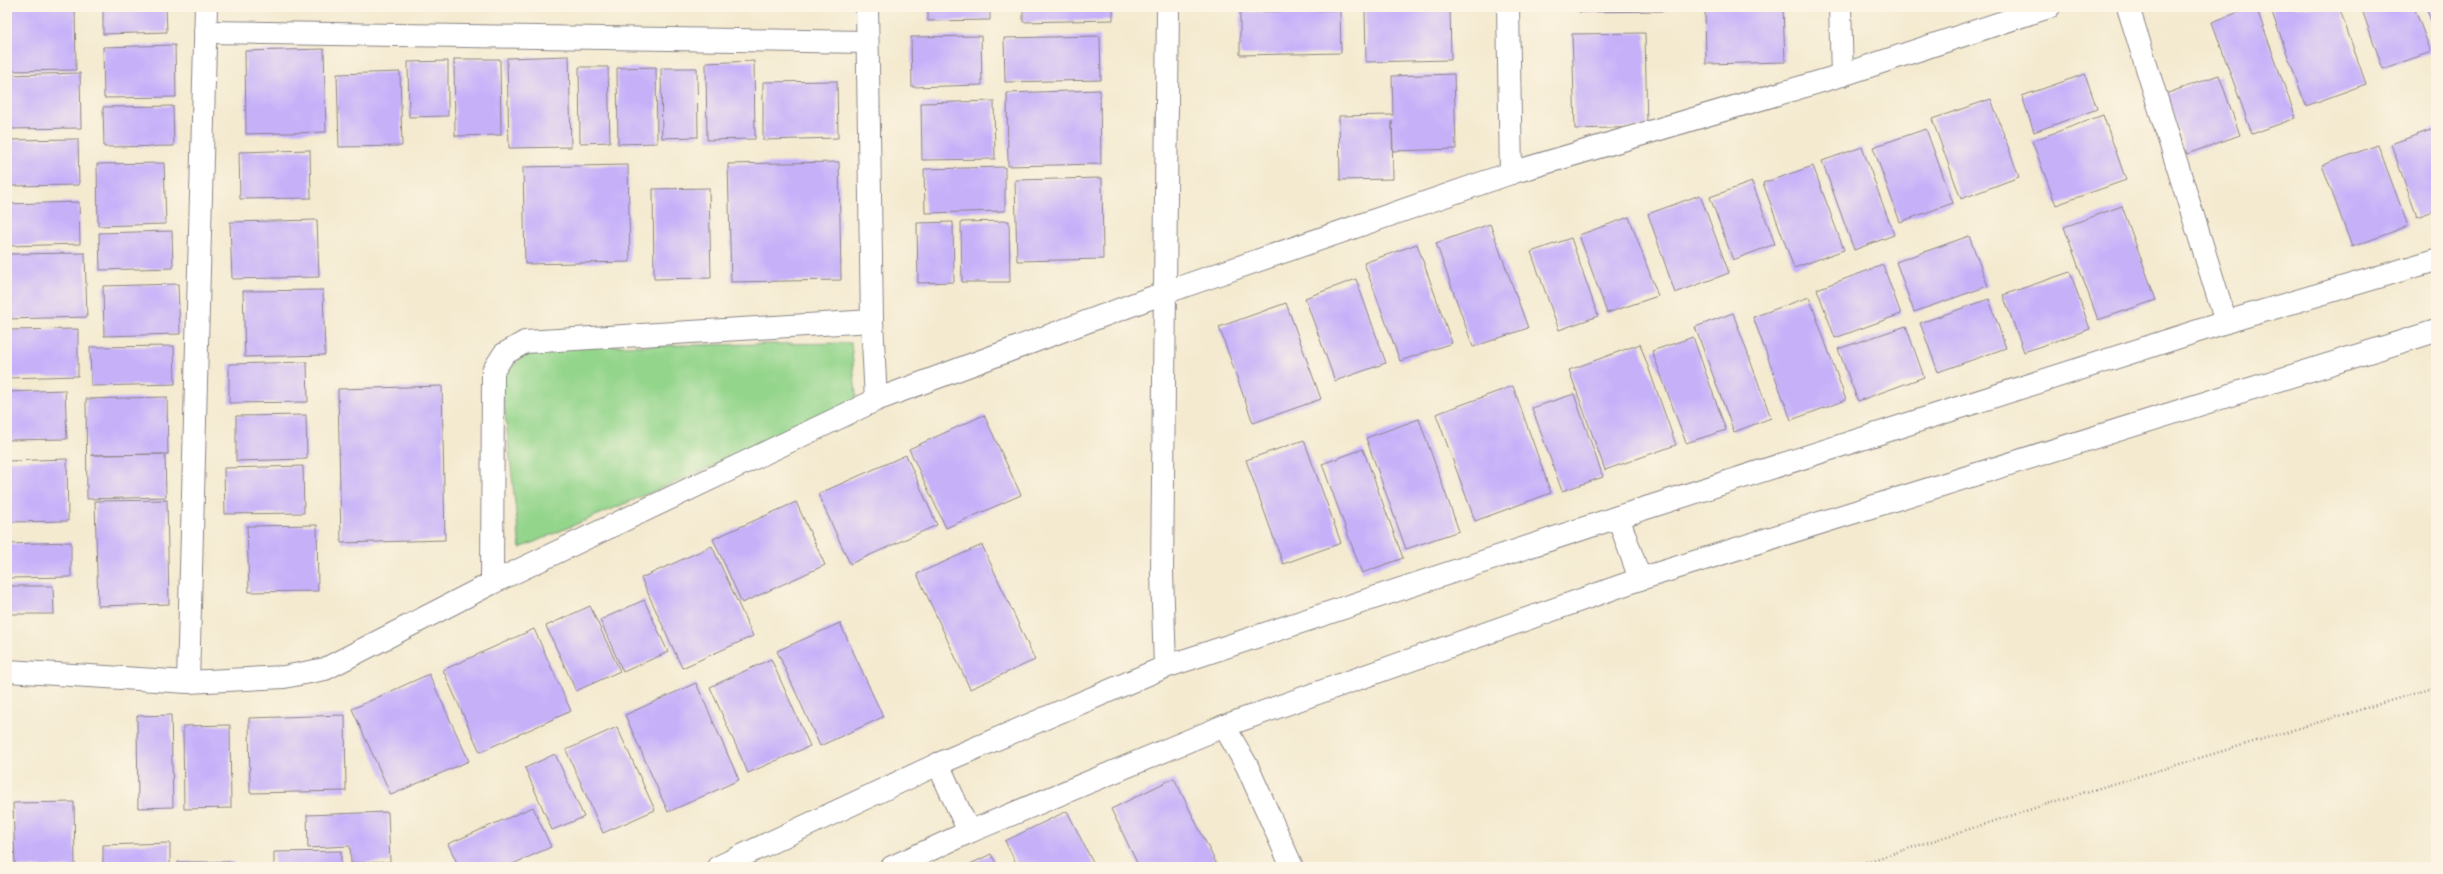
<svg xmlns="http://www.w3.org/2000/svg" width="2443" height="874" viewBox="0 0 2443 874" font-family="'EB Garamond',serif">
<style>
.green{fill:#94d58c;stroke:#5b7c64}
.building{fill:#c6b1f9}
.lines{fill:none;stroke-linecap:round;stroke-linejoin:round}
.minor-casing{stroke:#8b8686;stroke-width:24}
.path{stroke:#8b8686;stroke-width:2.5;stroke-dasharray:1 3;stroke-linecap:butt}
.minor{stroke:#fff;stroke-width:22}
</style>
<rect width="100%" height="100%" fill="#fcf5e5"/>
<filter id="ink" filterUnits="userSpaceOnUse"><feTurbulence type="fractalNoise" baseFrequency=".025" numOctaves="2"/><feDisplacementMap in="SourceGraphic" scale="8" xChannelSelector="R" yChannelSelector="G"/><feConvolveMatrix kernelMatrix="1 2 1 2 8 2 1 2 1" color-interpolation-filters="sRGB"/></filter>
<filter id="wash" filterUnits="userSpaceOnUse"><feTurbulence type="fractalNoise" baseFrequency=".012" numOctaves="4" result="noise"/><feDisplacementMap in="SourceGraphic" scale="16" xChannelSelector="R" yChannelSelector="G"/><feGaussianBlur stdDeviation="0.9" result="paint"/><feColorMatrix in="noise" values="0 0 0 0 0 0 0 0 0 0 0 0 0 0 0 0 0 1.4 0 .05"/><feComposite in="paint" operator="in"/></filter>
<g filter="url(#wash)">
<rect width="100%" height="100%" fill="#f4ead0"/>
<polygon class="green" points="851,343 857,405 520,548 501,377 532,347"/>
<g id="blocks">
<g class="building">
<polygon points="7,7 75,7 76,70 7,71"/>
<polygon points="103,7 166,7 167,32 103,34"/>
<polygon points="928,7 990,7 990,20 928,21"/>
<polygon points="1023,7 1113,7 1113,20 1023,22"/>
<polygon points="1365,7 1450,7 1451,60 1366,62"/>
<polygon points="1579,7 1664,7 1664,11 1579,12"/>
<polygon points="1705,7 1783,7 1785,62 1706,64"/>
<polygon points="2253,7 2256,7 2296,118 2252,134 2212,22"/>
<polygon points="2270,7 2339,7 2366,84 2306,106"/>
<polygon points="2361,7 2414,7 2431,52 2383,69"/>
<polygon points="2426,7 2436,7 2436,35"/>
<polygon points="1340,10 1341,53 1240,55 1240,12"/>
<polygon points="1645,33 1647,127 1575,129 1572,34"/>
<polygon points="981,36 982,85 912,87 911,37"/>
<polygon points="1100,36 1101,80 1005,82 1004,38"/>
<polygon points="175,45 176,97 104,98 103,47"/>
<polygon points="324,49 326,132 246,134 245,51"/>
<polygon points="569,56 571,147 509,148 507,58"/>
<polygon points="454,59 500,59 501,135 455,136"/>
<polygon points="448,61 448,116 409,117 408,62"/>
<polygon points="754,61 755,139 707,140 706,63"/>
<polygon points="579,67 608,67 610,142 580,143"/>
<polygon points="656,67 657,143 618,144 617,68"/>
<polygon points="661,68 697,68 698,137 662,138"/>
<polygon points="400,72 402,146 339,147 337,74"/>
<polygon points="80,73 81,128 7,129 7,75"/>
<polygon points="1454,74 1456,149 1393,151 1392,121 1393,179 1340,180 1339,116 1393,115 1392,76"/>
<polygon points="2085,74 2097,109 2034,132 2022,96"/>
<polygon points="2219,75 2240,135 2187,154 2165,94"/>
<polygon points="837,81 838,138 763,140 763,82"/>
<polygon points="1100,90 1101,164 1008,166 1007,93"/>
<polygon points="1991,99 2019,177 1961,199 1932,119"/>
<polygon points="994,101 995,159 922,160 921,103"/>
<polygon points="173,106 174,146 104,147 103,107"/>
<polygon points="2103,115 2126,180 2056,205 2032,141"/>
<polygon points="2436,128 2436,210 2417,217 2391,144"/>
<polygon points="1926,129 1953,203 1900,222 1873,147"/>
<polygon points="78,139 79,185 7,186 7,140"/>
<polygon points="2378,145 2408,226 2352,247 2322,165"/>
<polygon points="1862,147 1894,235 1854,250 1822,161"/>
<polygon points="310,150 311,198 240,199 239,152"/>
<polygon points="839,162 841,280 731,282 728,164"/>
<polygon points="164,163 166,224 98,226 97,164"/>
<polygon points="628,165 630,262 525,264 523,167"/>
<polygon points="1813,166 1844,250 1794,268 1763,183"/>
<polygon points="1005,167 1005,211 925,213 924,169"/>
<polygon points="1102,178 1103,259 1017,261 1015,180"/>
<polygon points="1752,182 1775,244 1733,260 1710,197"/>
<polygon points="709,188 711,278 654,279 653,189"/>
<polygon points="1700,195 1729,273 1675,293 1648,214"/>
<polygon points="79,202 80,244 7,246 7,204"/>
<polygon points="2122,206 2156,300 2098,320 2064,227"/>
<polygon points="1629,217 1658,296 1607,313 1579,235"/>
<polygon points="317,220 319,277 232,279 230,222"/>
<polygon points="1009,221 1010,282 962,282 961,222"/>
<polygon points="953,222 954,282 918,283 917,223"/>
<polygon points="1490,224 1528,328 1473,347 1436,243"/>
<polygon points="172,231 173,268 100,270 99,233"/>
<polygon points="1969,236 1988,286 1914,312 1896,262"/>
<polygon points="1571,238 1598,316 1559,330 1531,252"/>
<polygon points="1417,244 1452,343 1400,361 1364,263"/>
<polygon points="85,253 87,317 7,319 7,254"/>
<polygon points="1883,265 1901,314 1835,338 1817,289"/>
<polygon points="2070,272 2090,329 2024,352 2003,295"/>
<polygon points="1356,279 1386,363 1335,381 1305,298"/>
<polygon points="178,284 180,334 104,336 103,286"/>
<polygon points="323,290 325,355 245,357 243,291"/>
<polygon points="1809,297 1846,400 1791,420 1753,317"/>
<polygon points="1989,299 2006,348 1938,372 1920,323"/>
<polygon points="1286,303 1321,399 1253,423 1219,327"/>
<polygon points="1733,313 1771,418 1734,432 1695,327"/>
<polygon points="1906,326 1924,377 1858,401 1838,349"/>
<polygon points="78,329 78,376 7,378 7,330"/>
<polygon points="1693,337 1726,430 1686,443 1652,351"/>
<polygon points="1640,344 1676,445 1605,470 1569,370"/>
<polygon points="174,346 175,384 91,386 90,347"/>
<polygon points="307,362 308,402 229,403 229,364"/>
<polygon points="442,386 445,540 341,543 338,389"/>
<polygon points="1513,386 1551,493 1475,521 1436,414"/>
<polygon points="65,390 67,439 7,440 7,392"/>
<polygon points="1574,394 1603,477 1562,491 1532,408"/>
<polygon points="167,397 168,454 91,455 165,454 166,497 87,499 86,399"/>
<polygon points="306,415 307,459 236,461 236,416"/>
<polygon points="984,415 1021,495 946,528 909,449"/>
<polygon points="1419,419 1459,531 1406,549 1366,438"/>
<polygon points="1304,440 1341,543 1283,564 1246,460"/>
<polygon points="1363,449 1403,558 1362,573 1322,464"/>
<polygon points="906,455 937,525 850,564 818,494"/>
<polygon points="67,459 68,521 7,522 7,461"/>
<polygon points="303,466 304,513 225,514 224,468"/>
<polygon points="167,500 169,604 98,606 95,501"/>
<polygon points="796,502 825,565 742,603 713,539"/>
<polygon points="317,525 318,591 249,592 247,526"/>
<polygon points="71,542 71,577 7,578 7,544"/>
<polygon points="982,545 1035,660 970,689 917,574"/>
<polygon points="712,546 753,636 682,668 641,578"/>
<polygon points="7,586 53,586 54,614 7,614"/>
<polygon points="644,600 668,652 623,672 600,620"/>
<polygon points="590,606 620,671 576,691 546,626"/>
<polygon points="840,623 883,717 820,746 777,651"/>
<polygon points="534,629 571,711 480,752 443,670"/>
<polygon points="771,659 810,746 748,773 710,687"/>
<polygon points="429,674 469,761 391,795 352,709"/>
<polygon points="696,683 739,780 668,812 625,715"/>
<polygon points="171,715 173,807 138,808 137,716"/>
<polygon points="345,715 346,791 250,793 249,718"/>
<polygon points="230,725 231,808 184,809 183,726"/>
<polygon points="617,727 655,810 603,833 566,750"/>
<polygon points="555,754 584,817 552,830 525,768"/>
<polygon points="1174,778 1218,867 1139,867 1111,809"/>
<polygon points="74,802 75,867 15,867 13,803"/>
<polygon points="533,807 551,847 506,867 459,867 448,844"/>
<polygon points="1067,811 1095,867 1018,867 1005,841"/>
<polygon points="388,812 390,862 351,863 350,846 308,848 307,815"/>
<polygon points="170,843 170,867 103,867 103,845"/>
<polygon points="341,851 341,867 274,867 274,852"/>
<polygon points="991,854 998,867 964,867"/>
<rect x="178" y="862" width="55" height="5"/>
</g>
</g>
</g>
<g filter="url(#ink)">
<use href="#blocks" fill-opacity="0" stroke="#8b8686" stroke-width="1"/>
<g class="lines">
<g class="minor-casing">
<g id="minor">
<polyline points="867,7 872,321 876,400"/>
<polyline points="1508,7 1511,173"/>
<polyline points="1840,7 1842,75"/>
<polyline points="2128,7 2226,322"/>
<polyline points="205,32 867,42"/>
<polyline points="1618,517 1640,579"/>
<polyline points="492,583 493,371 504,354 525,342 872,321"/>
<polyline points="1165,667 1162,573 1168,7"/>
<polyline points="7,671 188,682 284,677 325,669 492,583 876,400 1164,293 1511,173 1842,75 2049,7"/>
<polyline points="188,682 206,7"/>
<polyline points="1224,726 1247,766 1292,867"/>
<polyline points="938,764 969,832"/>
<polyline points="718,867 938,764 1165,667 1618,517 2226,322 2436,260"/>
<polyline points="892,867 969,832 1224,726 1640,579 2436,331"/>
</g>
</g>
<polyline class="path" points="1851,867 2063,799 2436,687"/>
<use href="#minor" class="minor"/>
</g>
</g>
<rect width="2443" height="874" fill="none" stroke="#fcf5e5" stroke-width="24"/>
</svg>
